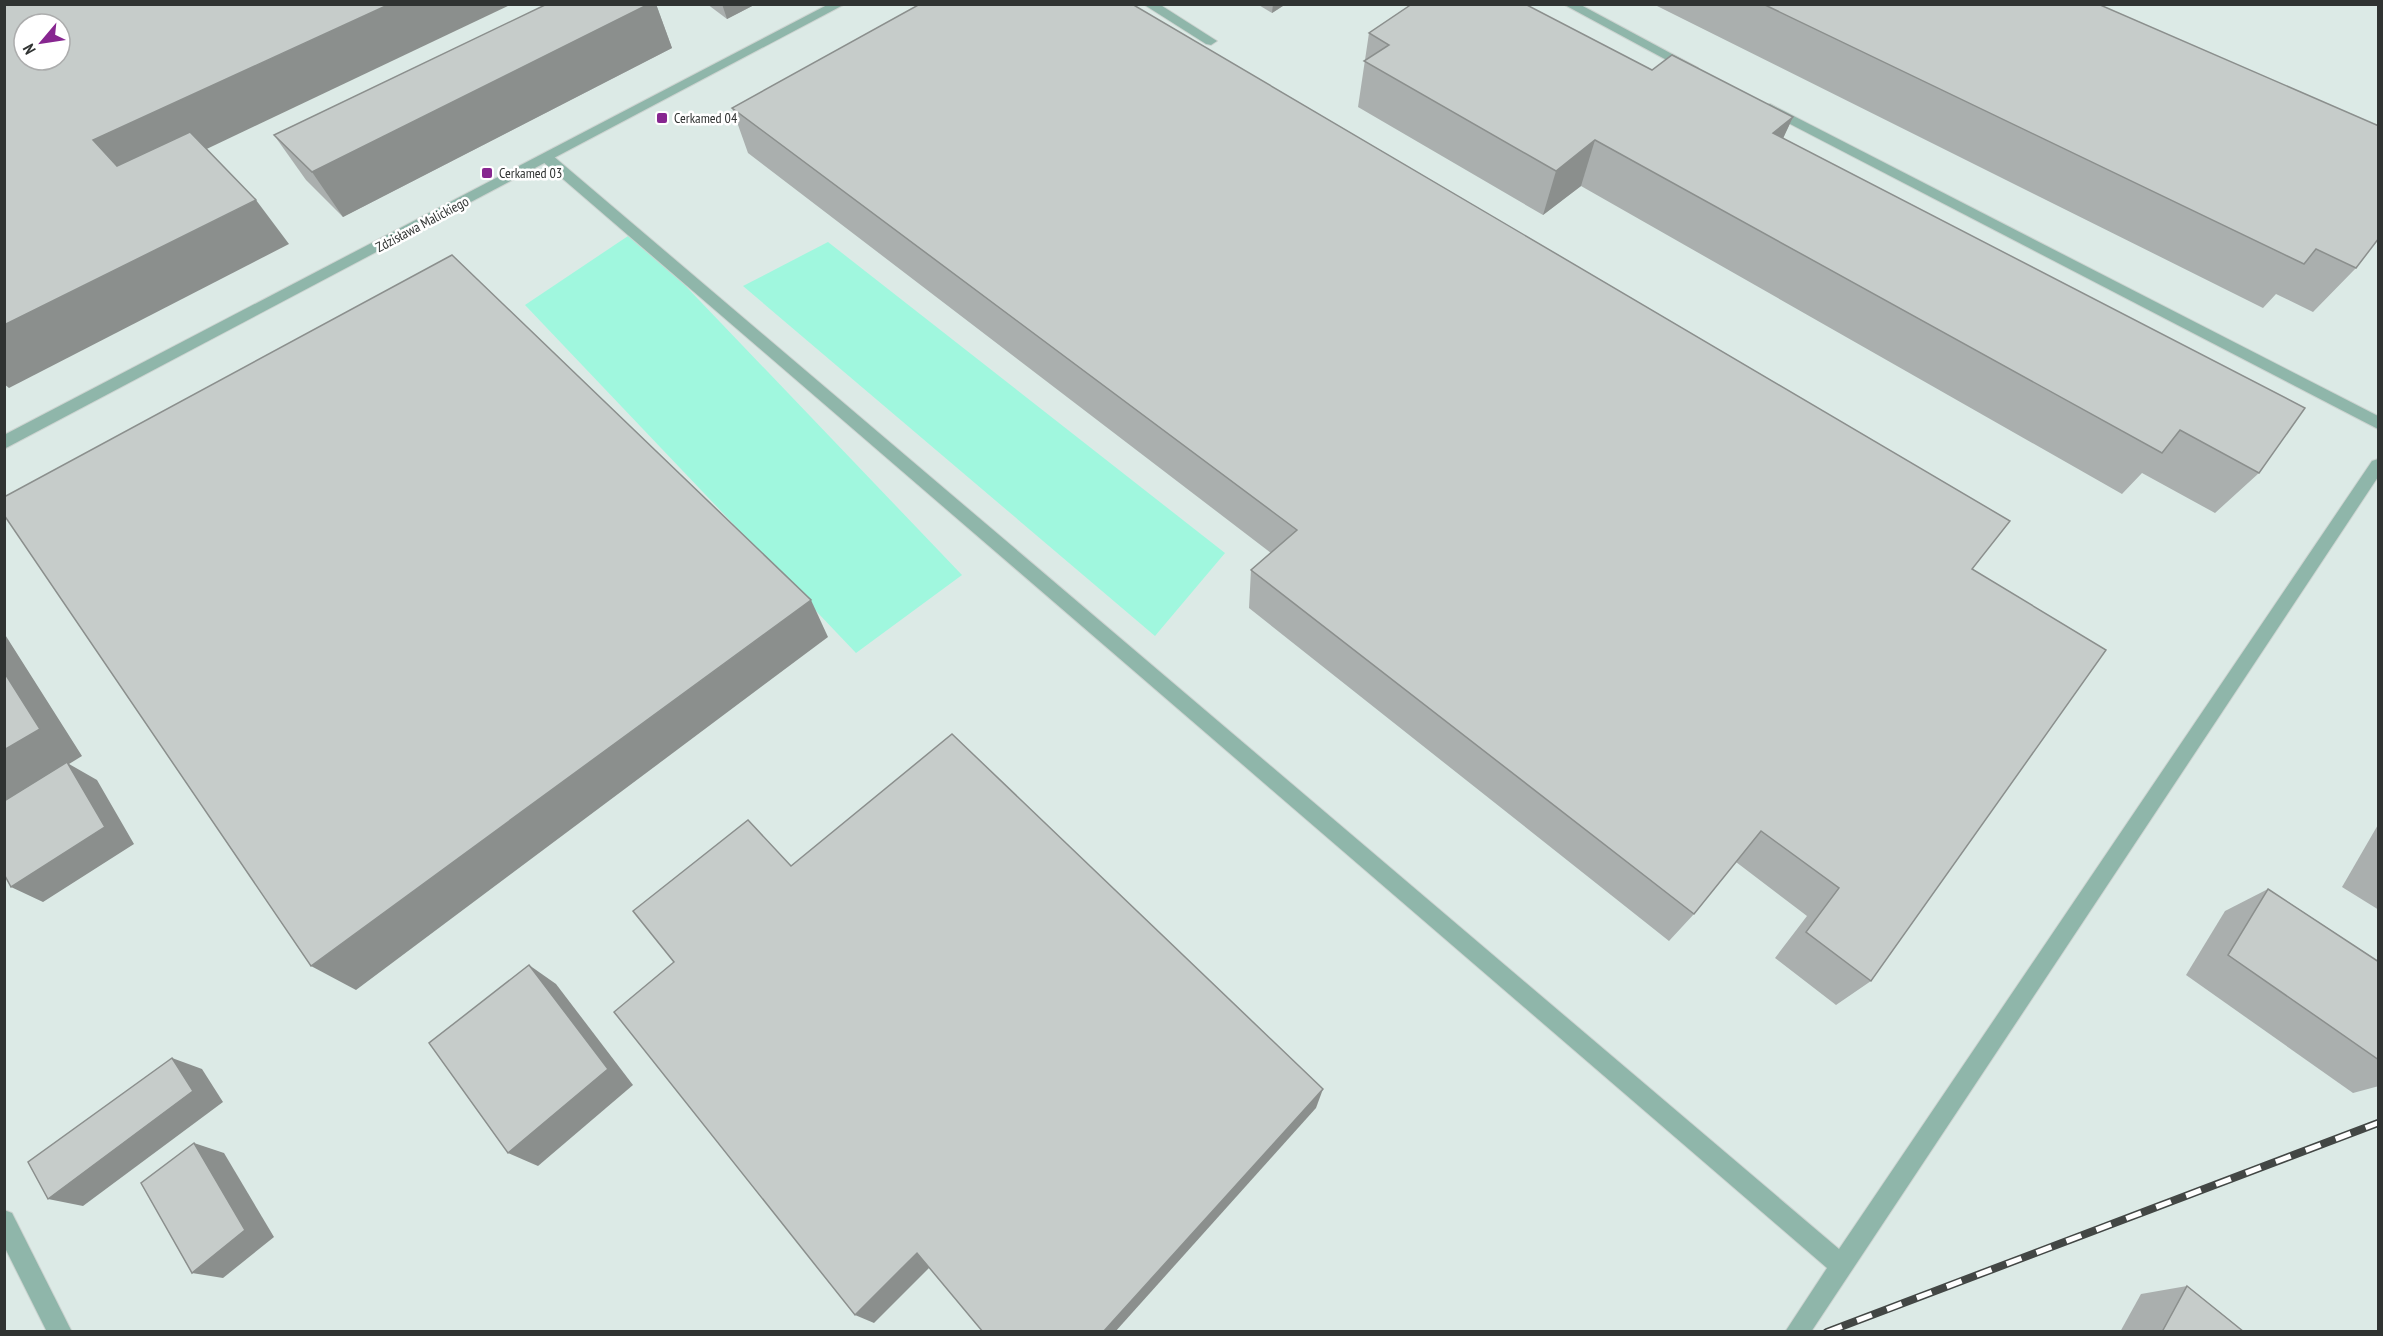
<svg xmlns="http://www.w3.org/2000/svg" width="2383" height="1336" viewBox="0 0 2383 1336" font-family="'PT Sans Narrow',sans-serif">
<style>
.built{fill:#dceae6;fill-rule:evenodd}
.green{fill:#a0f7de}
.lines{fill:none;stroke-linecap:round;stroke-linejoin:round}
.lane-casing{stroke:#cdd4d1;stroke-width:2}
.street-casing{stroke:#cdd4d1;stroke-width:2}
.lane{fill:#8fb6aa;fill-rule:evenodd}
.street{fill:#8fb6aa;fill-rule:evenodd}
.rail-casing{stroke:#434745;stroke-width:8}
.rail{stroke:#fff;stroke-width:5;stroke-dasharray:16;stroke-linecap:butt}
.wall{fill:#aaafae}
.shaded-wall{fill:#8b8f8d}
.building{fill:#c6ccca;stroke:#8b8f8d;stroke-width:1.5;fill-rule:evenodd}
.poi-dot{fill:#872690;stroke:#fff;stroke-width:2}
.labels{text-anchor:middle;stroke-width:5;stroke-linejoin:round;paint-order:stroke}
.far-poi-label{font-size:14px;fill:#303332;stroke:#fff;text-anchor:start}
.far-street-label{font-size:14px;fill:#303332;stroke:#fff}
</style>
<rect width="100%" height="100%" fill="#f0f7f4"/>
<path class="built" d="M5,5H2378V1331L5,1332ZM24,24H60V60H24Z"/>
<g class="green">
<polygon points="634,232 962,575 856,653 525,305"/>
<polygon points="828,242 1225,553 1155,636 743,286"/>
</g>
<g class="lines">
<g class="lane-casing">
<g id="lane">
<polygon points="1143,4 1159,4 1217,41 1211,45 1206,44"/>
<polygon points="1563,4 1579,4 1698,68 1697,71 1687,71"/>
<polygon points="1770,104 2378,416 2378,429 1765,111 1763,108 1765,105"/>
<polygon points="547,154 552,155 1839,1249 2372,461 2378,459 2378,477 1811,1332 1785,1332 1827,1268 542,161 540,158 542,155"/>
</g>
</g>
<g class="street-casing">
<g id="street">
<polygon points="829,4 845,4 4,449 4,435"/>
<polygon points="4,1210 12,1213 72,1332 47,1332 4,1246"/>
</g>
</g>
<use href="#lane" class="lane"/>
<use href="#street" class="street"/>
<g class="rail-casing">
<polyline id="rail" points="1827,1332 2378,1123"/>
</g>
<use href="#rail" class="rail"/>
</g>
<g class="wall">
<polygon points="547,4 656,4 672,48 343,217 306,180 274,135"/>
<polygon points="707,4 756,4 727,19"/>
<polygon points="1257,4 1286,4 1272,13"/>
<polygon points="1653,4 2098,4 2356,268 2313,312 2276,294 2263,308"/>
<polygon points="1369,33 1652,70 1793,117 1783,138 2259,473 2215,513 2142,473 2122,494 1581,186 1543,215 1358,107"/>
<polygon points="732,108 1972,569 1871,981 1836,1005 1775,958 1807,916 1736,862 1694,914 1669,941 1249,608 1251,570 1271,553 748,153"/>
<polygon points="2379,823 2379,910 2342,887"/>
<polygon points="2268,889 2379,962 2379,1086 2353,1093 2186,975 2225,911"/>
<polygon points="2187,1286 2244,1332 2120,1332 2141,1294"/>
</g>
<g class="shaded-wall">
<polygon points="390,4 512,4 131,185 93,140"/>
<polygon points="649,4 656,4 672,48 343,217 312,172"/>
<polygon points="722,4 756,4 727,19"/>
<polygon points="1273,4 1286,4 1272,13"/>
<polygon points="1793,117 1772,162 1773,133"/>
<polygon points="1595,140 1581,186 1543,215 1556,171"/>
<polygon points="256,200 289,244 9,388 4,384 4,325"/>
<polygon points="811,600 828,637 356,990 311,966"/>
<polygon points="4,633 82,756 69,764 97,780 134,844 43,902 11,887 4,804"/>
<polygon points="529,965 556,984 633,1085 538,1166 508,1153"/>
<polygon points="172,1058 202,1069 223,1102 83,1206 48,1199"/>
<polygon points="1323,1089 1316,1108 1115,1332 1103,1332"/>
<polygon points="194,1143 224,1153 274,1237 223,1278 192,1273"/>
<polygon points="917,1253 933,1264 874,1323 855,1315"/>
</g>
<g class="building">
<path d="M4,4H390L93,140L117,166L190,132L256,200L4,325ZM24,24H60V60H24Z"/>
<polygon points="547,4 649,4 312,172 274,135"/>
<polygon points="920,4 1132,4 2010,521 1972,569 2106,650 1871,981 1806,932 1839,888 1761,831 1694,914 1251,570 1297,530 732,108"/>
<polygon points="1412,4 1525,4 1652,70 1672,55 1793,117 1773,133 2305,408 2259,473 2180,430 2162,453 1595,140 1556,171 1364,61 1389,45 1369,33"/>
<polygon points="1763,4 2098,4 2379,126 2379,238 2356,268 2316,249 2304,264"/>
<polygon points="452,255 811,600 311,966 4,515 4,497"/>
<polygon points="4,672 40,729 4,750"/>
<polygon points="952,734 1323,1089 1103,1332 983,1332 917,1253 855,1315 614,1012 674,962 633,911 748,820 791,866"/>
<polygon points="67,762 105,827 11,887 4,874 4,801"/>
<polygon points="2268,889 2379,962 2379,1060 2228,955"/>
<polygon points="529,965 608,1069 508,1153 429,1043"/>
<polygon points="172,1058 193,1091 48,1199 28,1162"/>
<polygon points="194,1143 245,1230 192,1273 141,1183"/>
<polygon points="2187,1286 2244,1332 2162,1332"/>
</g>
<g class="poi-dot">
<rect x="656" y="112" width="12" height="12" rx="3"/>
<rect x="481" y="167" width="12" height="12" rx="3"/>
</g>
<g class="labels">
<g class="far-poi-label">
<text x="674" y="123">Cerkamed 04</text>
<text x="499" y="178">Cerkamed 03</text>
</g>
<g class="far-street-label">
<text transform="translate(422 224) rotate(-28)" y="5">Zdzisława Malickiego</text>
</g>
</g>
<rect width="2383" height="1336" fill="none" stroke="#303332" stroke-width="12"/>
<g transform="translate(42 42) rotate(241)"><circle r="28" fill="#ffffff" stroke="#acadad" stroke-width="1.5"/>
<path d="M0-4.5L10 22L0 15L-10 22Z" fill="#872690"/>
<text y="-9" font-size="16" font-weight="bold" text-anchor="middle" fill="#303332">N</text>
</g>
</svg>
